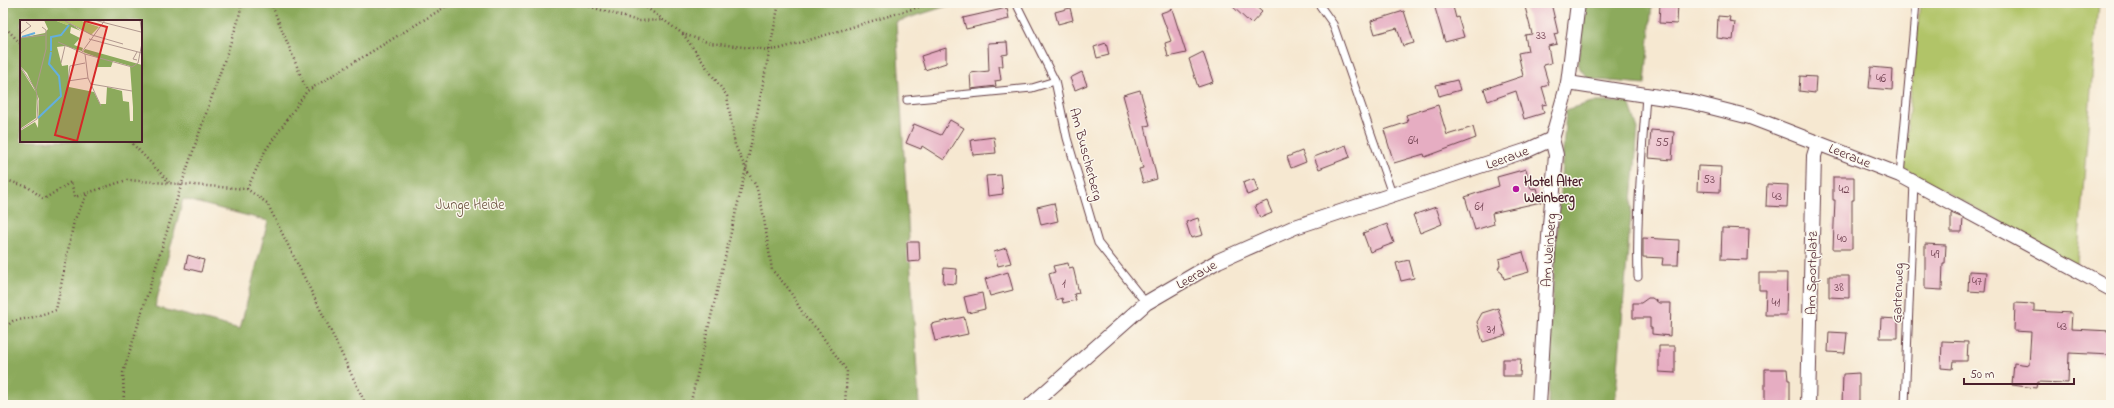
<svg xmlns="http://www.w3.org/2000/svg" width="2114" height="408" viewBox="0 0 2114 408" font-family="'Indie Flower',sans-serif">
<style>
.green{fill:#b1c467;stroke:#7e7249}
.forest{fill:#8caa5c;stroke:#6b6444;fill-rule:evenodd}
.building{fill:#e6adc2}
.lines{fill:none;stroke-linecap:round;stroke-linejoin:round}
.service-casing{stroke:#643d44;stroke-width:9}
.minor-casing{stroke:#643d44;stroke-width:16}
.path{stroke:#643d44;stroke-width:2.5;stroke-dasharray:1 3;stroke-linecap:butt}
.service{stroke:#fff;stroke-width:7}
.minor{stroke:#fff;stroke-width:14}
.poi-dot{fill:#b5179e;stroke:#fbf7ec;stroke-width:1.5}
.labels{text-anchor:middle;stroke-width:3;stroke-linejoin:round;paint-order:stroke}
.number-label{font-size:12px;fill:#714251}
.street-label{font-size:14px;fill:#4a1f2b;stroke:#fbf7ec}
.poi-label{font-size:14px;font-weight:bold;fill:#4a1f2b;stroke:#fbf7ec;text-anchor:start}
.park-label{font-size:14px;fill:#69513d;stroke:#fbf7ec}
.inset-river{fill:none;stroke:#64afdd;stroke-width:2}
.inset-road{fill:none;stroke:#b1988f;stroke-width:1}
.view{fill:#d62828;fill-opacity:0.15;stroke:#d62828;stroke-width:2}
.inset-edge{fill:none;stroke:#4a1f2b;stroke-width:2}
</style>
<rect width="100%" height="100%" fill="#fbf7ec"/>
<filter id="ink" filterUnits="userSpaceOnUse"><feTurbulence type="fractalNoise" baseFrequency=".025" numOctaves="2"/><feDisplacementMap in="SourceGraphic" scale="8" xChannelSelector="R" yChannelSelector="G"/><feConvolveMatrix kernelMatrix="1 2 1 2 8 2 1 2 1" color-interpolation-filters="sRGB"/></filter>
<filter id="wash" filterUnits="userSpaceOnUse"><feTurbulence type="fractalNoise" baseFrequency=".012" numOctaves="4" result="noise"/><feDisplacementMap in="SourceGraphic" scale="16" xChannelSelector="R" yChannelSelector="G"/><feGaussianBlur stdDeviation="0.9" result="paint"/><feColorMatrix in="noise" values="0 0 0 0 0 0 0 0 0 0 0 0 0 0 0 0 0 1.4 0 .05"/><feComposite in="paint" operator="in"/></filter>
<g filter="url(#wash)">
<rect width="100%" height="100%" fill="#f6e8d1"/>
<polygon class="green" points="1920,3 2098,3 2077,265 1903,168"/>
<g class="forest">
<path d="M3,3H957L896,22L919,405H3ZM21,21H141V141H21ZM183,199L268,221L240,329L155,307Z"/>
<polygon points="1586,3 1652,3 1645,84 1588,79 1578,66"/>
<polygon points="1592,102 1629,102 1638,129 1615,405 1548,405 1551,314 1566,110"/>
</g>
<g id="blocks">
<g class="building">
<polygon points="1229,3 1252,3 1262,12 1251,24"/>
<polygon points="1452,3 1456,18 1458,17 1464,37 1445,42 1435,8"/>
<polygon points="1524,3 1551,3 1558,33 1554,34 1557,44 1548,46 1551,63 1543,65 1549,85 1542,87 1547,104 1542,105 1544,113 1524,119 1516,91 1488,101 1484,89 1523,76 1518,53 1528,51 1525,35 1532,34"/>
<polygon points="1660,3 1678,3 1677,24 1659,23"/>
<polygon points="1007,8 1009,19 966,29 963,18"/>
<polygon points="1070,8 1073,20 1058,24 1055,12"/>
<polygon points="1172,9 1186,53 1168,57 1165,43 1171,41 1161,13"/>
<polygon points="1404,11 1414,43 1403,46 1397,28 1375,34 1371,21"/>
<polygon points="1718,16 1730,17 1729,21 1735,22 1733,40 1717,38"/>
<polygon points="1007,42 1008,54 1002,55 1003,66 999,66 1001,80 995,81 996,86 971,89 970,73 989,71 988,43"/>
<polygon points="1106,43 1109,55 1097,58 1094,47"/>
<polygon points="946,48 946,63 925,70 921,56"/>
<polygon points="1203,52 1213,82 1198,87 1189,59"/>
<polygon points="1871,67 1893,69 1892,90 1869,88"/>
<polygon points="1082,72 1087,85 1075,90 1070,78"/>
<polygon points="1800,76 1816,77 1815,93 1799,91"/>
<polygon points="1457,80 1460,90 1439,96 1436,85"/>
<polygon points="1140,90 1150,125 1145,126 1157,179 1143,183 1139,169 1143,168 1123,95"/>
<polygon points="1438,105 1447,135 1473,127 1476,138 1425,157 1424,154 1394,163 1384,130 1408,122 1406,115"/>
<polygon points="950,120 964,128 944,160 922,146 921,149 906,143 914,124 941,135"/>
<polygon points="1651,130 1674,132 1672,160 1649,158"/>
<polygon points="994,137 996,153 973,155 971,140"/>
<polygon points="1346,145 1350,157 1319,169 1314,157"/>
<polygon points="1302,151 1306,162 1291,168 1287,157"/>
<polygon points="1698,166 1721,167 1720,192 1697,191"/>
<polygon points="1526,169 1531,189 1537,188 1541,202 1492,213 1494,224 1475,230 1465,197 1499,186 1497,177"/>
<polygon points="1001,175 1003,194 988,196 986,176"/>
<polygon points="1833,177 1854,177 1854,200 1852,200 1852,249 1833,249 1835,200 1833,200"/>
<polygon points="1254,179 1258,191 1247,195 1243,183"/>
<polygon points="1767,184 1788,185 1787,207 1766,206"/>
<polygon points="1267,201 1272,213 1260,218 1255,206"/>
<polygon points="1054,203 1058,221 1041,225 1037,207"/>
<polygon points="1436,207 1442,224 1420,233 1413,215"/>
<polygon points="1951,213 1963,218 1962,232 1951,232"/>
<polygon points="1198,218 1203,235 1191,238 1186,222"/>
<polygon points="1387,224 1394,243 1370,252 1363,233"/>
<polygon points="1722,228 1749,229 1748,260 1721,259"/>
<polygon points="1643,238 1679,240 1678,265 1662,265 1663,258 1643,257"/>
<polygon points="907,242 919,242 920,261 908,262"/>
<polygon points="1925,244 1946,245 1945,263 1943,263 1942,290 1925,289"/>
<polygon points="1006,248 1011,263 998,266 994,252"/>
<polygon points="1523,252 1529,272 1504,279 1502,272 1498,269 1500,265 1499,259"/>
<polygon points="188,255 204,260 201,272 185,268"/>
<polygon points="1409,260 1414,278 1401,281 1396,263"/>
<polygon points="1068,263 1069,268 1073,267 1079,293 1074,294 1076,300 1063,303 1062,298 1056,300 1049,274 1055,272 1053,266"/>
<polygon points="944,268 957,269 956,284 943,283"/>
<polygon points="1969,271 1987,272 1985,292 1968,291"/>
<polygon points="1008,272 1013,290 990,296 985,279"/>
<polygon points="1759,273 1787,273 1786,315 1765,315 1766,290 1759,290"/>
<polygon points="1829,276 1849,276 1849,298 1829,297"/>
<polygon points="982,293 985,309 968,313 964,297"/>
<polygon points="1648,298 1652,298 1659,303 1671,303 1670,336 1652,334 1652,328 1650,328 1650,318 1633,318 1633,303 1641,303"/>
<polygon points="2015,303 2034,304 2034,311 2072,313 2071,329 2111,331 2111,355 2069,353 2068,383 2037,382 2036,388 2012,385 2014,363 2029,365 2031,332 2014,331"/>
<polygon points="1498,308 1506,335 1483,342 1477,322 1482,313"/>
<polygon points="964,317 968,334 935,341 931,324"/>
<polygon points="1881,318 1898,319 1898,338 1880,338"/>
<polygon points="1829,332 1847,333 1845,353 1828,352"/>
<polygon points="1942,341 1968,342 1967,361 1953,361 1952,369 1941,368"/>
<polygon points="1659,346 1675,346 1675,373 1659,372"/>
<polygon points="1503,359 1521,359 1520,376 1503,376"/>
<polygon points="1765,369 1787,369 1788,380 1790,380 1790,405 1765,405"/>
<polygon points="1859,373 1859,405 1842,405 1843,374"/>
</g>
</g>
</g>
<g filter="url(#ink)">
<use href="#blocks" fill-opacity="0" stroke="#643d44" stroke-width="1"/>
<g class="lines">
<g class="service-casing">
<g id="service">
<polyline points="1016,3 1055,81 1067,138 1098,243 1146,303"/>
<polyline points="1318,3 1333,24 1392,194"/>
<polyline points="907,100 1032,88 1055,81"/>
<polyline points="1900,175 1916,3"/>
<path d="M1638,277C1636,216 1642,156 1646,95"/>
<polyline points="1905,405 1914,182"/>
</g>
</g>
<g class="minor-casing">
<g id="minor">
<polyline points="1568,83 1691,102 1750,117 1784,130 1900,175 2111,289"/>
<polyline points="1031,405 1146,303 1218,261 1295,227 1528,150 1552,139"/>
<polyline points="1539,405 1549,237 1556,155 1552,139 1568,83 1578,3"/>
<polyline points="1808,405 1814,156 1818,143"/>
</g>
</g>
<g class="path">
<polyline points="271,3 307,91"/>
<polyline points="431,3 445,7 458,3"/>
<polyline points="578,3 638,21 664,20"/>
<polyline points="640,3 683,34 710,43 769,50 779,49 932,3"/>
<polyline points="3,6 6,3"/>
<polyline points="3,25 21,44"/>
<polyline points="683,34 727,96 735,145 746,169 756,186 762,207 772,270 788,288 805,317 817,329 847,371 845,405"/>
<polyline points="130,141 169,182"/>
<polyline points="3,179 28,187 44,199 71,182 75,197 127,180 247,189 267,203 326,321 366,405"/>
<polyline points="247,189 265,151 307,91 445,7"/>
<polyline points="3,329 13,321 30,318 56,310 74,221 87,194"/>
<polyline points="124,405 123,373 182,183 238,21 242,3"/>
<polyline points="690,405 746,169 779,3"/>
</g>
<use href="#service" class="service"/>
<use href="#minor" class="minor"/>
</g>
</g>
<circle class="poi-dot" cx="1516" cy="189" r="4"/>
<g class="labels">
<g class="number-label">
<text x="1541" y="39">33</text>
<text x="1881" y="82">46</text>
<text x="1413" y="144">64</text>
<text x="1662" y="146">55</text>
<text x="1709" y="183">53</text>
<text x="1844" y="193">42</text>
<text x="1777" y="200">43</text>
<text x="1479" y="210">61</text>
<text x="1842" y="242">40</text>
<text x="1935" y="258">49</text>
<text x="1977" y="285">47</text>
<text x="1064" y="287">1</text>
<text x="1839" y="291">38</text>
<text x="1776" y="306">41</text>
<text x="2062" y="330">43</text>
<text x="1491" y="333">31</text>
</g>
<g class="street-label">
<text transform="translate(1087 154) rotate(75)" y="5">Am Buscherberg</text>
<text transform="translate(1850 155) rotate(22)" y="5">Leeraue</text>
<text transform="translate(1507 157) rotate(-20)" y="5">Leeraue</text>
<text transform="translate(1548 250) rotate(-86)" y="5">Am Weinberg</text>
<text transform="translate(1811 273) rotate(-89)" y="5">Am Sportplatz</text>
<text transform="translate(1196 274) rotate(-30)" y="5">Leeraue</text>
<text transform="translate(1897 293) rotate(-88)" y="5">Gartenweg</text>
</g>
<g class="poi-label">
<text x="1524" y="186">Hotel Alter<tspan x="1524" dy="16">Weinberg</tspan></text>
</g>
<g class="park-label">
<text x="470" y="209">Junge Heide</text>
</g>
</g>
<g transform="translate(20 20)">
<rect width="122" height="122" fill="#f6e8d1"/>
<path d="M34,0H59L79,7L71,15L50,3L47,5Z" fill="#b1c467"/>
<path d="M24,0H34L47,5L50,3L61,11L51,7L50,13L60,18L54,25L63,28L62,31L45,26L37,27L42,46L48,45L49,67L74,72L80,84H86L87,67L102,71L103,81L109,82L110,101H113V87L110,46L93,41L91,47H77L79,38L63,32L65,29L122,45V121L0,122V111L15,102L18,108L19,79L7,53L0,46V18L25,13L28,9ZM0,47L17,74L16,98L0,109Z" fill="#8caa5c"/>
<path class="inset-river" d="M2,17L15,13M31,31V17L41,15L49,5M18,98L41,76L39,56L29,44L31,32"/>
<path class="inset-road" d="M74,0L121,12M120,0L122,14M45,1L72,15M72,15L103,24M0,17L1,13L11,6L6,2M0,18L25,15M69,19L122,33M38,22L65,34L112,47L118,43L122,23M62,32L85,0M117,32L113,39L117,40M65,34L68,58L81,86M41,43L45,26M65,43L50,46L48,61L68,58M0,46L16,70L18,81L17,99L0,110M71,64L112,71M16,69L26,29V10L22,7"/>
<path class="view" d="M65,1L87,7L57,121L35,115Z"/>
<rect width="122" height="122" class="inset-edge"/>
</g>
<rect width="2114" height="408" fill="none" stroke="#fbf7ec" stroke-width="16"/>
<path d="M1964 378v6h110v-6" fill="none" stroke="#4a1f2b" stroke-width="2"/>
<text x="1970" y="378" font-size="12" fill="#4a1f2b" stroke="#fbf7ec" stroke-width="3" paint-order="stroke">50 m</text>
</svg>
